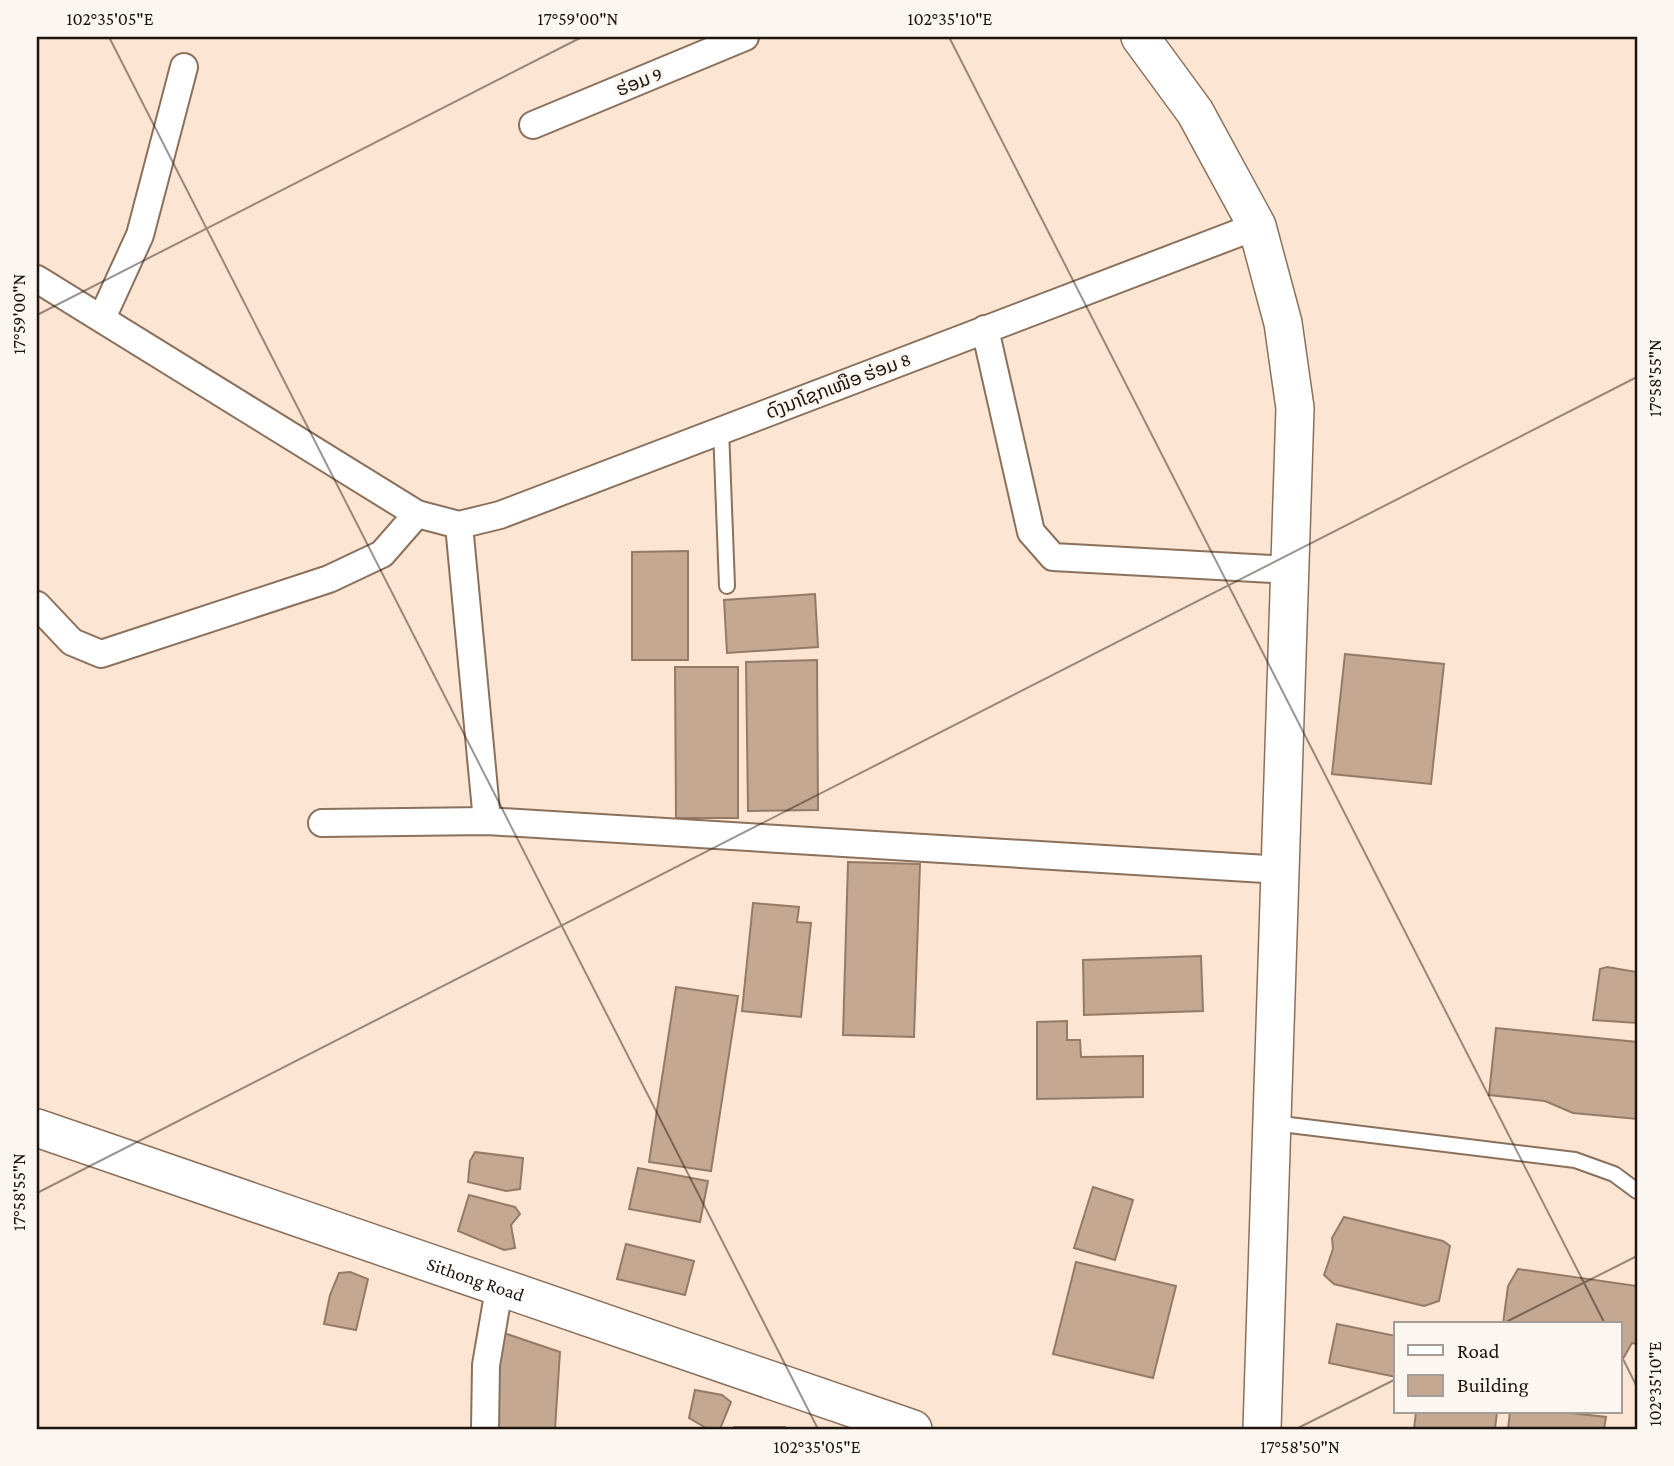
<svg xmlns="http://www.w3.org/2000/svg" width="1674" height="1466" viewBox="0 0 1674 1466" font-family="'Crimson Pro','Noto Sans Lao',serif">
<style>
.building{fill:#c4a892;stroke:#957a66;stroke-width:2}
.lines{fill:none;stroke-linecap:round;stroke-linejoin:round}
.lane-casing{stroke:#8b715c;stroke-width:18}
.street-casing{stroke:#8b715c;stroke-width:30}
.secondary-casing{stroke:#8b715c;stroke-width:40}
.lane{stroke:#fff;stroke-width:14}
.street{stroke:#fff;stroke-width:26}
.secondary{stroke:#fff;stroke-width:37}
.ticks{fill:none;stroke:#1f150d;stroke-width:2;stroke-opacity:0.45}
.labels{text-anchor:middle;stroke-width:5;stroke-linejoin:round;paint-order:stroke}
.street-label{font-size:19px;fill:#1f150d;stroke:#fcf6f1}
.neatline{fill:none;stroke:#1f150d;stroke-width:2.5}
.ticks-label{font-size:18px;text-anchor:middle;fill:#1f150d}
</style>
<rect width="100%" height="100%" fill="#fde5d3"/>
<g class="building">
<polygon points="688,551 688,660 632,660 632,552"/>
<polygon points="815,594 818,647 727,653 724,600"/>
<polygon points="1345,654 1444,664 1431,784 1332,774"/>
<polygon points="817,660 818,810 748,811 746,662"/>
<polygon points="675,667 738,667 738,818 676,818"/>
<polygon points="848,862 920,864 914,1037 843,1035"/>
<polygon points="753,903 799,907 797,922 811,923 801,1017 742,1011"/>
<polygon points="1201,956 1203,1011 1084,1015 1083,960"/>
<polygon points="1607,967 1637,972 1637,1023 1593,1020 1600,969"/>
<polygon points="676,987 738,996 711,1171 649,1162"/>
<polygon points="1067,1021 1067,1040 1080,1040 1081,1057 1143,1056 1143,1097 1037,1099 1037,1022"/>
<polygon points="1496,1028 1637,1042 1637,1119 1573,1113 1545,1101 1489,1095"/>
<polygon points="475,1152 523,1158 520,1189 506,1191 468,1182 470,1161"/>
<polygon points="638,1168 708,1181 700,1222 629,1209"/>
<polygon points="1093,1187 1133,1200 1115,1260 1074,1248"/>
<polygon points="469,1195 515,1207 520,1214 511,1225 515,1248 504,1250 458,1231"/>
<polygon points="1344,1217 1443,1241 1450,1246 1439,1301 1424,1306 1334,1284 1324,1275 1333,1249 1332,1238"/>
<polygon points="626,1244 694,1261 685,1295 617,1279"/>
<polygon points="1076,1262 1176,1286 1153,1378 1053,1354"/>
<polygon points="1518,1269 1637,1286 1637,1344 1632,1343 1624,1357 1620,1357 1620,1324 1503,1324 1508,1286"/>
<polygon points="350,1272 368,1279 356,1330 324,1324 330,1295 339,1273"/>
<polygon points="1337,1324 1396,1336 1396,1377 1329,1363"/>
<polygon points="501,1332 560,1352 555,1429 490,1429"/>
<polygon points="695,1390 722,1395 731,1402 720,1429 708,1429 689,1418"/>
<polygon points="1416,1412 1497,1412 1495,1429 1414,1429"/>
<polygon points="1510,1412 1561,1412 1606,1417 1604,1429 1508,1429"/>
<polygon points="734,1427 785,1427 788,1429 734,1429"/>
</g>
<g class="lines">
<g class="lane-casing">
<g id="lane">
<polyline points="721,429 727,586"/>
<polyline points="1273,1123 1575,1160 1614,1174 1637,1191"/>
</g>
</g>
<g class="street-casing">
<g id="street">
<polyline points="533,125 745,37"/>
<polyline points="37,279 417,514 459,525 500,515 1257,226"/>
<polyline points="102,318 140,235 184,67"/>
<polyline points="985,329 1031,532 1053,557 1291,570"/>
<polyline points="459,525 487,821"/>
<polyline points="37,605 72,642 101,654 329,579 382,554 417,514"/>
<polyline points="322,823 487,821 1282,870"/>
<polyline points="485,1429 486,1365 499,1289"/>
</g>
</g>
<g class="secondary-casing">
<g id="secondary">
<polyline points="1140,37 1195,112 1257,226 1283,323 1295,408 1262,1429"/>
<path id="s1" d="M37,1128L913,1429"/>
</g>
</g>
<use href="#lane" class="lane"/>
<use href="#street" class="street"/>
<use href="#secondary" class="secondary"/>
</g>
<path class="ticks" d="M109,37L818,1429M949,37L1605,1324M37,315L582,37M37,1193L1637,377M1502,1324L1637,1256M1620,1353L1637,1387M1296,1429L1396,1379"/>
<g class="labels">
<g class="street-label">
<text transform="translate(639 81) rotate(-22)" y="7">ຮ່ອມ 9</text>
<text transform="translate(838 385) rotate(-21)" y="7">ດົງນາໂຊກເໜືອ ຮ່ອມ 8</text>
<text dy="7" stroke="none"><textPath href="#s1" startOffset="464">Sithong Road</textPath></text>
</g>
</g>
<rect width="1674" height="1466" fill="none" stroke="#fcf6f1" stroke-width="77"/>
<rect x="1394" y="1322" width="228" height="91" fill="#fcf6f1" stroke="#a49c96" stroke-width="2"/>
<rect x="1408" y="1345" width="35" height="10" fill="#ffffff" stroke="#a49c96" stroke-width="2"/>
<text x="1457" y="1358" font-size="21" fill="#1f150d">Road</text>
<rect x="1408" y="1375" width="35" height="21" fill="#c4a892" stroke="#a49c96" stroke-width="2"/>
<text x="1457" y="1392" font-size="21" fill="#1f150d">Building</text>
<rect x="38" y="38" width="1598" height="1390" class="neatline"/>
<g class="ticks-label">
<text x="110" y="25">102°35'05"E</text>
<text x="578" y="25">17°59'00"N</text>
<text x="950" y="25">102°35'10"E</text>
<text transform="translate(19 314) rotate(-90)" y="6">17°59'00"N</text>
<text transform="translate(1655 378) rotate(-90)" y="6">17°58'55"N</text>
<text transform="translate(19 1192) rotate(-90)" y="6">17°58'55"N</text>
<text transform="translate(1655 1384) rotate(-90)" y="6">102°35'10"E</text>
<text x="817" y="1453">102°35'05"E</text>
<text x="1300" y="1453">17°58'50"N</text>
</g>
</svg>
